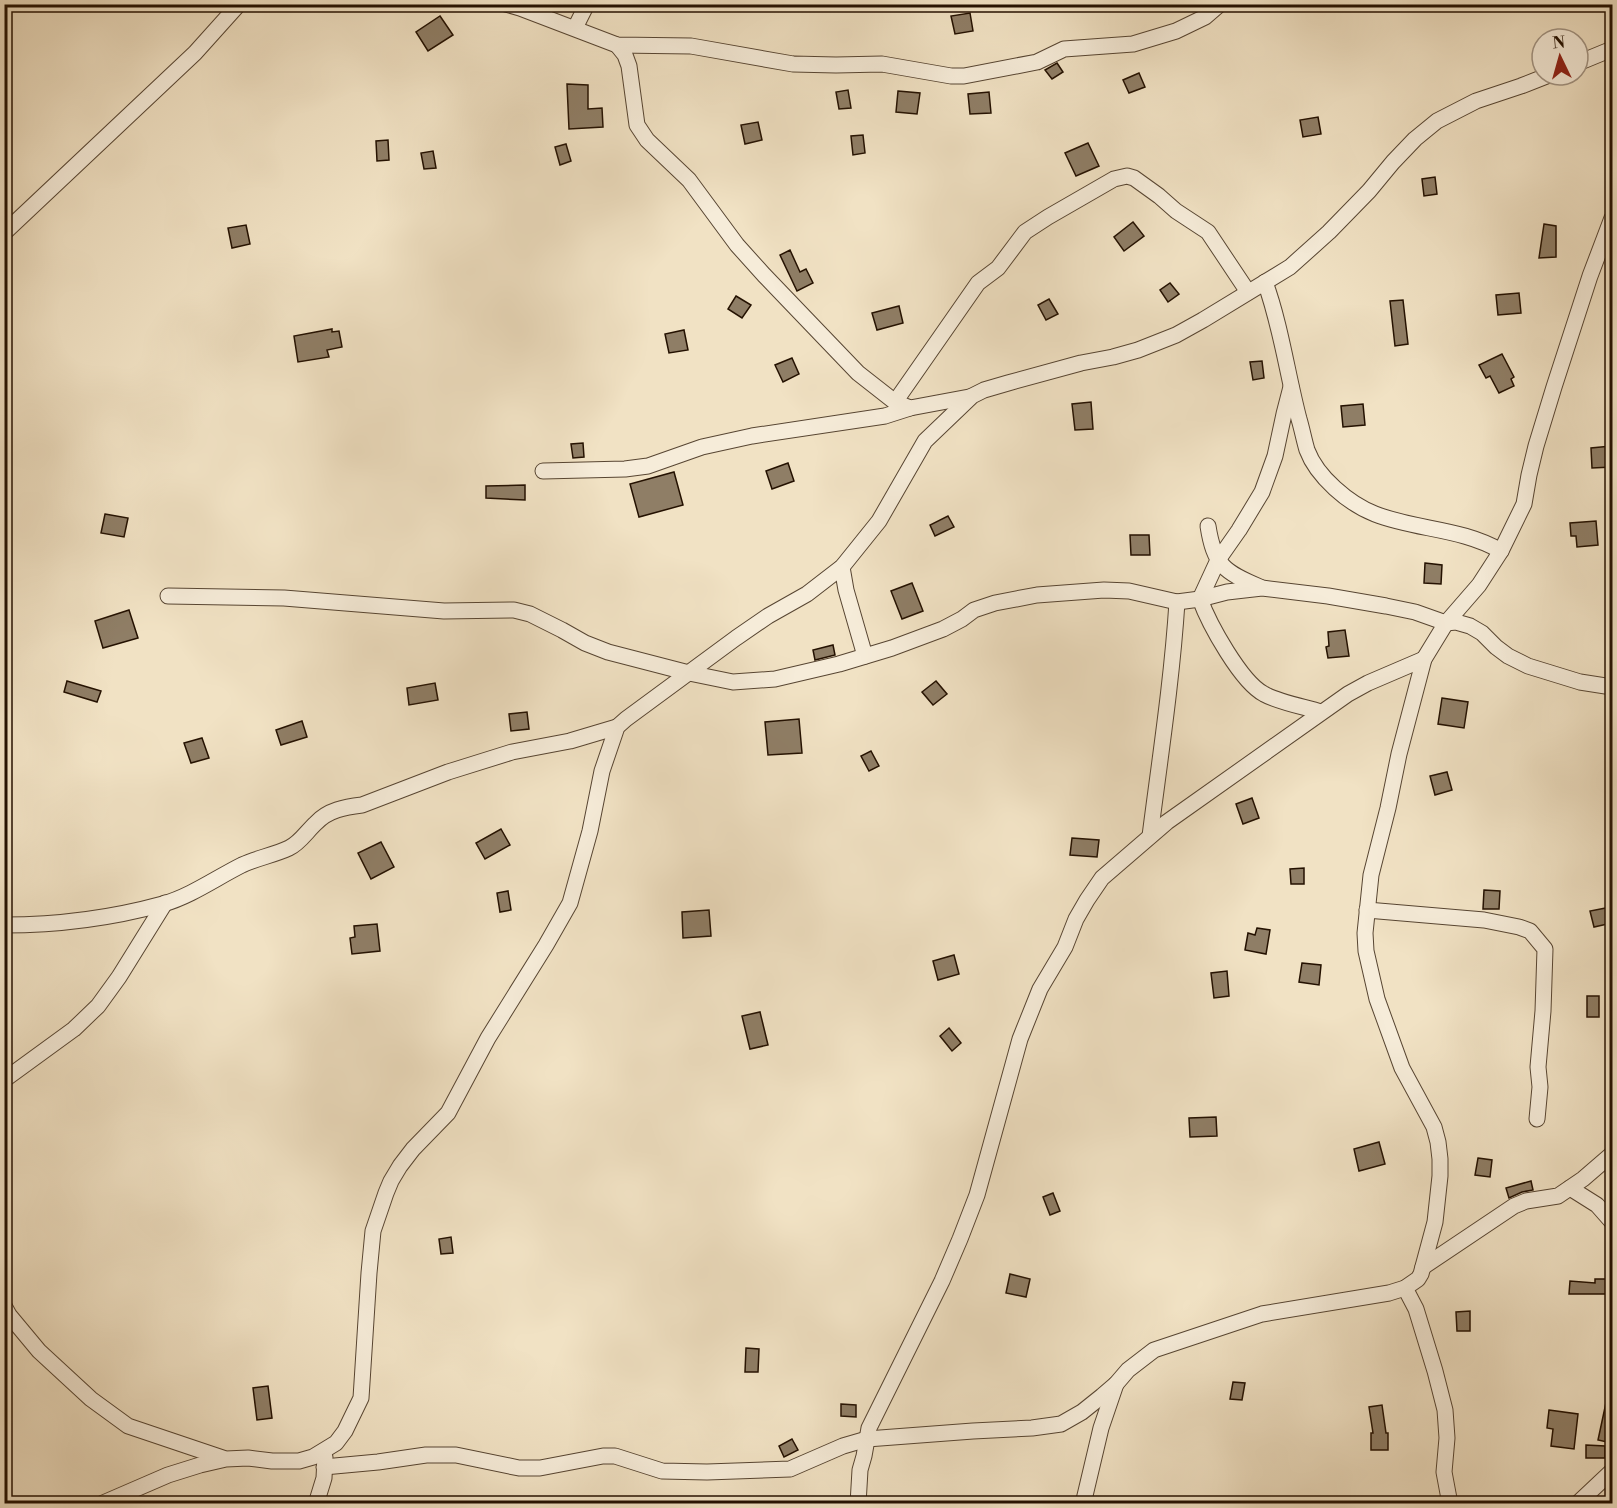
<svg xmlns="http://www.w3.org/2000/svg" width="1617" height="1508" viewBox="0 0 1617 1508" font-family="'Libre Bodoni',serif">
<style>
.building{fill:#8f7e66;stroke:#241101;stroke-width:1.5}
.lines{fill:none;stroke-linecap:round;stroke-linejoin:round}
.minor-casing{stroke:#574532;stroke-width:17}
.minor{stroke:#f6ecd9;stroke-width:15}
</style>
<rect width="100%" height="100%" fill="#f1e2c4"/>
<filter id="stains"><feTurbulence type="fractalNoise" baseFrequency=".00333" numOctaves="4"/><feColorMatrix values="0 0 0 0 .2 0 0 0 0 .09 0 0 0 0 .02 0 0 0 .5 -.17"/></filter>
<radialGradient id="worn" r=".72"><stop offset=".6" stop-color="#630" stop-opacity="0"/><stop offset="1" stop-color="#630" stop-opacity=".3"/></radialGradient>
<g class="building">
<polygon points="970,13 973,31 955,34 951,16"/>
<polygon points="440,16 453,35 428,51 416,32"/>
<polygon points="1057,63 1063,72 1052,79 1045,70"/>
<polygon points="1139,73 1145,87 1129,93 1123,80"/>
<polygon points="567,84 588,85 588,109 602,108 603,127 569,129"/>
<polygon points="848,90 851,108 839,109 836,92"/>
<polygon points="898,91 920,93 917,114 896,112"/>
<polygon points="989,92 991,113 970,114 968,94"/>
<polygon points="1318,117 1321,134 1303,137 1300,120"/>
<polygon points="758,122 762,140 745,144 741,125"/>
<polygon points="863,135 865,153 853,155 851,136"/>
<polygon points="388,140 389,160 377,161 376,141"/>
<polygon points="1088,143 1099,166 1076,176 1065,153"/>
<polygon points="566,144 571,161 560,165 555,147"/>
<polygon points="433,151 436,168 424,169 421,153"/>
<polygon points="1435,177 1437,194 1424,196 1422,179"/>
<polygon points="1133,222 1144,236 1124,251 1114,237"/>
<polygon points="1544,224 1556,226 1556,257 1539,258"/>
<polygon points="246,225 250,244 232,248 228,228"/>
<polygon points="790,250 800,272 806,269 813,283 797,291 780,255"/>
<polygon points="1170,283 1179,294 1168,302 1160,290"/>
<polygon points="1519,293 1521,313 1498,315 1496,295"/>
<polygon points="736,296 751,305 742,318 728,309"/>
<polygon points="1049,299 1058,314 1046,320 1038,305"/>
<polygon points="1403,300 1408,344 1395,346 1390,301"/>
<polygon points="899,306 903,323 877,330 872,313"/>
<polygon points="332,329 332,332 339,331 342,347 327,350 329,357 298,362 294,336"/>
<polygon points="684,330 688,350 669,353 665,334"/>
<polygon points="1502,354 1514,377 1511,379 1514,386 1499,393 1490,376 1486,378 1479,365"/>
<polygon points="792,358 799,374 783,382 775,365"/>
<polygon points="1262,361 1264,378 1253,380 1250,362"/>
<polygon points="1091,402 1093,429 1075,430 1072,404"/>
<polygon points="1363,404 1365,425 1343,427 1341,406"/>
<polygon points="583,443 584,457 573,458 571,444"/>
<polygon points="1611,446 1612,467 1592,468 1591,448"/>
<polygon points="788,463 794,481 772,489 766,471"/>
<polygon points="674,472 683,505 639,517 630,484"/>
<polygon points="525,485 525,500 486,498 486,486"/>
<polygon points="105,514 128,518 124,537 101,533"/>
<polygon points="948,516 954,527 935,536 930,525"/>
<polygon points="1596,521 1598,545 1577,547 1576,536 1571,536 1570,523"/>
<polygon points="1130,535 1149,535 1150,555 1131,555"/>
<polygon points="1425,563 1442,565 1441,584 1424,583"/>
<polygon points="912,583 923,611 902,619 891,591"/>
<polygon points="129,610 138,638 103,648 95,621"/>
<polygon points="1345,630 1349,656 1328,658 1326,647 1329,646 1328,632"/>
<polygon points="833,645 835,655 815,660 813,650"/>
<polygon points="67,681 101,691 97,702 64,692"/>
<polygon points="936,681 947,694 933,705 922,692"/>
<polygon points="435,683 438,700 409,705 407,688"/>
<polygon points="1442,698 1468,702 1464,728 1438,724"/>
<polygon points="527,712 529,729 511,731 509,714"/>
<polygon points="799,719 802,753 768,755 765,722"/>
<polygon points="302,721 307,737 281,745 276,730"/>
<polygon points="202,738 209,758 191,763 184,743"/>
<polygon points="871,751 879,766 869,771 861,756"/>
<polygon points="1447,772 1452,790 1435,795 1430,776"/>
<polygon points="1252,798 1259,818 1243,824 1236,804"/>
<polygon points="501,829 510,845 485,859 476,843"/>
<polygon points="1072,838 1099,840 1097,857 1070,855"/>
<polygon points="381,842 394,867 371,879 358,853"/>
<polygon points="1304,868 1304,884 1291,884 1290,869"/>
<polygon points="1484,890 1500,891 1499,909 1483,909"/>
<polygon points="508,891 511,910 500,912 497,893"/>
<polygon points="1611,907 1612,923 1594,927 1590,911"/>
<polygon points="709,910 711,936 683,938 682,912"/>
<polygon points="377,924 380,951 352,954 350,938 355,937 354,926"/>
<polygon points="1257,928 1270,930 1266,954 1245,950 1248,933 1255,935"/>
<polygon points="954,955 959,974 938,980 933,961"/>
<polygon points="1302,963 1321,965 1319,985 1299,982"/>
<polygon points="1227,971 1229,996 1214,998 1211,973"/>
<rect x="1587" y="996" width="12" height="21"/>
<polygon points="760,1012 768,1045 750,1049 742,1016"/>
<polygon points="949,1028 961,1043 952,1051 940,1036"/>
<polygon points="1216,1117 1217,1136 1190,1137 1189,1118"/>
<polygon points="1379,1142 1385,1164 1359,1171 1354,1149"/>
<polygon points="1478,1158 1492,1160 1490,1177 1475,1175"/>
<polygon points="1531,1181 1533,1190 1522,1192 1509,1198 1506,1188"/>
<polygon points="1053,1193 1060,1211 1050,1215 1043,1197"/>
<polygon points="451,1237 453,1253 441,1254 439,1239"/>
<polygon points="1010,1274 1030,1279 1026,1297 1006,1293"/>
<polygon points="1595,1279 1612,1279 1612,1294 1569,1294 1570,1281 1595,1283"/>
<polygon points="1470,1311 1470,1331 1457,1331 1456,1312"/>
<polygon points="746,1348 759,1349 758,1372 745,1372"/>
<polygon points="1233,1382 1245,1383 1242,1400 1230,1399"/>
<polygon points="268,1386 272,1418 257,1420 253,1388"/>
<polygon points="1607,1398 1612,1399 1612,1443 1598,1440"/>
<polygon points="841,1404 856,1405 856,1417 841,1416"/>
<polygon points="1382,1405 1386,1433 1388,1433 1388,1450 1371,1450 1371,1433 1373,1433 1369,1407"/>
<polygon points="1549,1410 1578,1414 1574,1449 1551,1446 1553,1429 1547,1428"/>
<polygon points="792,1439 798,1450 784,1457 779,1446"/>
<polygon points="1586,1445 1605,1446 1605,1458 1586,1458"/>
</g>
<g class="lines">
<g class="minor-casing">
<g id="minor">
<polyline points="506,4 520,8 617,45 691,46 793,64 836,65 882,64 951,76 964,76 1037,62 1064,49 1133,44 1176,31 1205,17 1220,4"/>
<polyline points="575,28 587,4"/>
<polyline points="617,45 625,55 629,66 637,125 647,140 689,180 737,245 764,275 858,373 895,402 910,408 969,397"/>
<polyline points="1578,63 1612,49"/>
<polyline points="4,233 195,53 239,4"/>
<path d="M1265,282C1281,326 1287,373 1299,419C1302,429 1304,440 1307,450C1317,477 1349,504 1375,514C1416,530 1462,528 1501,551"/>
<path d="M1291,387L1284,414L1275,456L1262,492L1239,530L1218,560L1200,599C1209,624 1241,682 1264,694C1278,702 1305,707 1321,712"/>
<polyline points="895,402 978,283 998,268 1025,232 1048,217 1114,179 1127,176 1134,178 1159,196 1176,211 1208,232 1248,292"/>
<polyline points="543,471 625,469 648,466 702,447 752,436 885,416 910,408"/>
<path d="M1208,526C1214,565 1224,572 1260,587"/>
<polyline points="842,567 846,590 865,656"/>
<polyline points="168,596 284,598 444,611 514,610 530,614 562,630 585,643 608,652 689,673 733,682 775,679 839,664 892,648 943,629 962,619 974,610 995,603 1037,595 1104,590 1129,591 1177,602 1200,599 1227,592 1262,588 1328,596 1386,606 1415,612 1446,623 1456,622 1470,626 1482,633 1496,647 1508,656 1528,666 1580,682 1612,687"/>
<path d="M1150,836C1160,758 1172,680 1177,602"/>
<polyline points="1367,910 1484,920 1519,927 1530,931 1545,949 1543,1011 1538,1067 1540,1087 1537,1119"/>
<path d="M4,925C57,925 112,918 163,904C191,896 216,878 242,865C257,858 274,855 289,848C300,843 307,831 316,823C328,810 345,807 362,805L448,772L512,752L570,741L617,727"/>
<polyline points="4,1080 74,1029 98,1006 119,977 165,903"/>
<polyline points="1570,1188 1597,1205 1612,1222"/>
<polyline points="1423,1267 1514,1206 1526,1201 1558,1196 1583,1179 1612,1154"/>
<polyline points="1405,1288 1416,1309 1435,1371 1445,1410 1447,1438 1444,1472 1450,1504"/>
<polyline points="4,1306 9,1315 39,1351 91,1399 128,1426 223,1458"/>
<polyline points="324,1467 378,1462 426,1455 456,1455 519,1468 540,1468 603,1456 615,1456 662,1471 707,1472 790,1469 843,1446 867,1439 973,1431 1032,1428 1061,1424 1082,1412 1102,1396 1116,1384 1128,1370 1154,1350 1262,1314 1389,1293 1405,1288 1418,1279 1421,1274 1435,1222 1440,1176 1440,1159 1438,1142 1434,1127 1402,1068 1377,999 1366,951 1365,933 1371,875 1388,808 1399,754 1424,659 1446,623 1479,585 1501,551 1524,504 1529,475 1536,446 1554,387 1590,276 1612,218"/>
<polyline points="101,1504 168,1475 200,1465 226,1459 248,1458 272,1461 299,1461 313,1457 336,1443 345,1431 361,1398 369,1273 373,1231 386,1193 391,1181 400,1166 413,1149 448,1113 488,1038 546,945 570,903 590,831 602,771 617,727 626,719 736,638 768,616 807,594 842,567 879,521 925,441 972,396 984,390 1008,383 1081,363 1113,357 1138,350 1176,335 1203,320 1290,267 1329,232 1369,191 1393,162 1415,139 1437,121 1476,101 1521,86 1549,75"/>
<polyline points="316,1504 324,1478 325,1457"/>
<polyline points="858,1504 860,1470 864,1456 869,1428 942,1281 960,1239 977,1195 1020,1039 1040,989 1065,947 1076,919 1087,900 1102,878 1167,822 1348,694 1368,683 1424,659"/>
<polyline points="1083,1504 1101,1428 1116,1384"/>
<polyline points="1577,1504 1612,1471"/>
</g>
</g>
<use href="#minor" class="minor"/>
</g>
<rect width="1617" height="1508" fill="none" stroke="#f1e2c4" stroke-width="24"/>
<rect x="6" y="6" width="1605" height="1496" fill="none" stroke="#241101" stroke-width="3"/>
<rect x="12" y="12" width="1593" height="1484" fill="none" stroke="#241101" stroke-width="1.5"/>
<g transform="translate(1560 57) rotate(355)"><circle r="28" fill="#f6ecd9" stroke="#a29483" stroke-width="1.5"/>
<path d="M0-4.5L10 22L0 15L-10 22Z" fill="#8f2418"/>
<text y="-9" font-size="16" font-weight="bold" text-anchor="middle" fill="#241101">N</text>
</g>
<rect width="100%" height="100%" filter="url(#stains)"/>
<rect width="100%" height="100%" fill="url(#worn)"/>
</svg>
